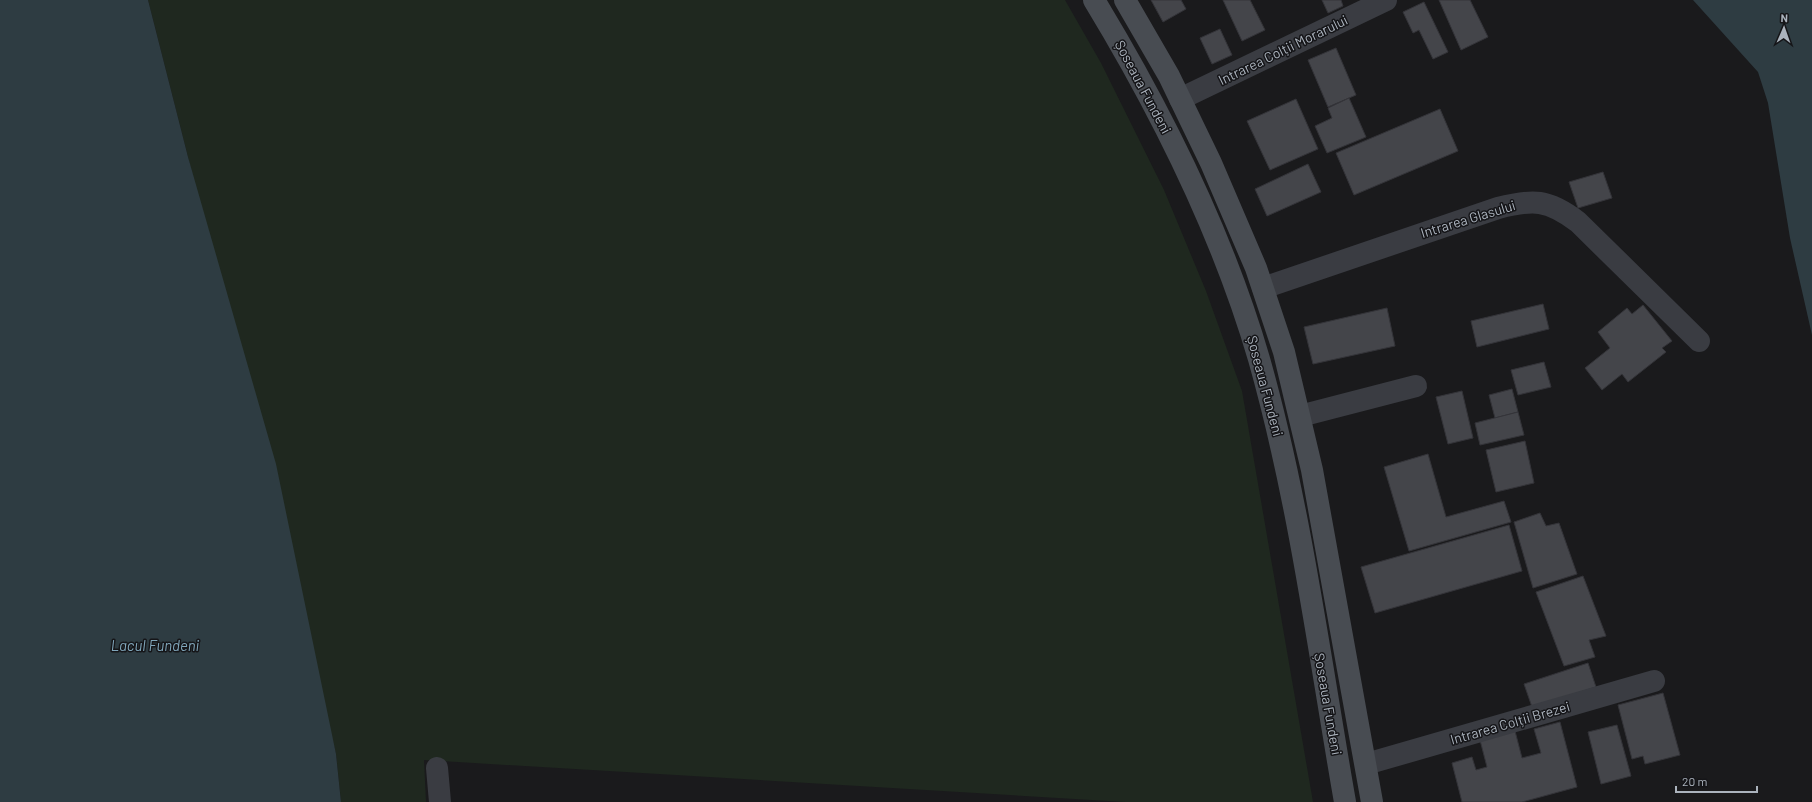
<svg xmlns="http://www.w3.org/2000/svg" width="1812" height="802" viewBox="0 0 1812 802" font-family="Barlow,sans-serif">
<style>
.green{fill:#1f281f}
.water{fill:#2e3c42}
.building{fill:#44454a;stroke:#343439}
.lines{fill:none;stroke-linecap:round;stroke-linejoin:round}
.street{stroke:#3a3c42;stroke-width:22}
.secondary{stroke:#484c52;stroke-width:22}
.labels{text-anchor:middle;stroke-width:3;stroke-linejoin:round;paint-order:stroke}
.street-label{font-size:14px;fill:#abb3bd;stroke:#151518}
.water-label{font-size:15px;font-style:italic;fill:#80a6ba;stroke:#151518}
</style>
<rect width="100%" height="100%" fill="#1a1a1c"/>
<polygon class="green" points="148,0 1065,0 1101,63 1164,190 1206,291 1242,391 1313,802 1125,802 424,760 426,802 341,802 336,754 188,157"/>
<g class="water">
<polygon points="0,0 148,0 188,157 276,464 336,754 341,802 0,802"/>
<polygon points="1693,0 1812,0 1812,335 1790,238 1768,103 1758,72"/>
</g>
<g class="building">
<polygon points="1151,0 1181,0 1186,9 1163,22"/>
<polygon points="1223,0 1250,0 1265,30 1242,41"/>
<polygon points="1322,0 1341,0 1343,6 1328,13"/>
<polygon points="1439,0 1470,0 1488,37 1461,50"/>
<polygon points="1424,2 1448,52 1433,59 1419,30 1413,33 1403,12"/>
<polygon points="1220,29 1232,55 1212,64 1200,38"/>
<polygon points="1336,48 1356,95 1328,107 1308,60"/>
<polygon points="1349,98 1366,137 1327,153 1315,126 1332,118 1328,108"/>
<polygon points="1296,99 1318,149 1270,170 1247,121"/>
<polygon points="1440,109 1458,151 1354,195 1336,153"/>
<polygon points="1308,164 1321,192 1267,216 1255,189"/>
<polygon points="1603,172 1612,198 1578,208 1569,182"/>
<polygon points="1543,304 1549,329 1477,347 1471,321"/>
<polygon points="1643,305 1672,341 1662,348 1666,352 1628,382 1622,374 1602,390 1585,368 1610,348 1598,332 1627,308 1632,314"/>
<polygon points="1387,308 1395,346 1313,364 1304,327"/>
<polygon points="1544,362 1551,387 1518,395 1511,370"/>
<polygon points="1512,389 1518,412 1495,418 1489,395"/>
<polygon points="1462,391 1473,438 1448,444 1436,397"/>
<polygon points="1518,412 1524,435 1480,445 1475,423"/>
<polygon points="1525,441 1534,483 1496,492 1486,450"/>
<polygon points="1428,454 1446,517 1504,501 1511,522 1409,551 1384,467"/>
<polygon points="1540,513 1546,526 1559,523 1577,574 1533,588 1514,522"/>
<polygon points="1509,525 1522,571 1375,613 1361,567"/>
<polygon points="1583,576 1606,636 1589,640 1595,657 1564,666 1536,592"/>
<polygon points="1588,663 1596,687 1532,707 1524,684"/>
<polygon points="1663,693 1680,755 1645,764 1643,756 1632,759 1618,705"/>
<polygon points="1560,722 1577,787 1522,802 1462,802 1452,763 1472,757 1476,770 1487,767 1480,740 1515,731 1522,758 1541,753 1534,729"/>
<polygon points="1617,725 1631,776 1601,784 1588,732"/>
</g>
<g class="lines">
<g class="street">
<polyline points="1180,99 1386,0"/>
<path d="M1263,288L1498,208C1533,199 1548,199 1578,222L1699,341"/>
<polyline points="1300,416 1416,386"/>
<polyline points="1366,764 1654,681"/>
<polyline points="437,768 440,802"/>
</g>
<g class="secondary">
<path d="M1094,0C1162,112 1222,232 1259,359C1300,504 1319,654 1345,802"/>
<polyline points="1125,0 1169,76 1211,163 1256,268 1284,352 1312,470 1372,802"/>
</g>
</g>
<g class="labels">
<g class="street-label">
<text transform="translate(1283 50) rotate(-26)" y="5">Intrarea Colții Morarului</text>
<text transform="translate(1143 87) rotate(62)" y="5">Șoseaua Fundeni</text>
<text transform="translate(1468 219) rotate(-17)" y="5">Intrarea Glasului</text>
<text transform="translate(1265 386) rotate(75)" y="5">Șoseaua Fundeni</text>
<text transform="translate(1328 704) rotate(80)" y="5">Șoseaua Fundeni</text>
<text transform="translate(1510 723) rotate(-16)" y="5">Intrarea Colții Brezei</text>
</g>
<g class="water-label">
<text x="155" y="651">Lacul Fundeni</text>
</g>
</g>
<g transform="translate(1784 28) rotate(2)" stroke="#151518" stroke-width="3" paint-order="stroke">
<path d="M0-3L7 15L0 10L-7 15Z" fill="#abb3bd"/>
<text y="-6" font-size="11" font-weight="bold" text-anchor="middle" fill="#abb3bd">N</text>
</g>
<path d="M1676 786v6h81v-6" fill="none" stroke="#abb3bd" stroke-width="2"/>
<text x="1682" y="786" font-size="12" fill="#abb3bd" stroke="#151518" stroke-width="3" paint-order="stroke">20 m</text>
</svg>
